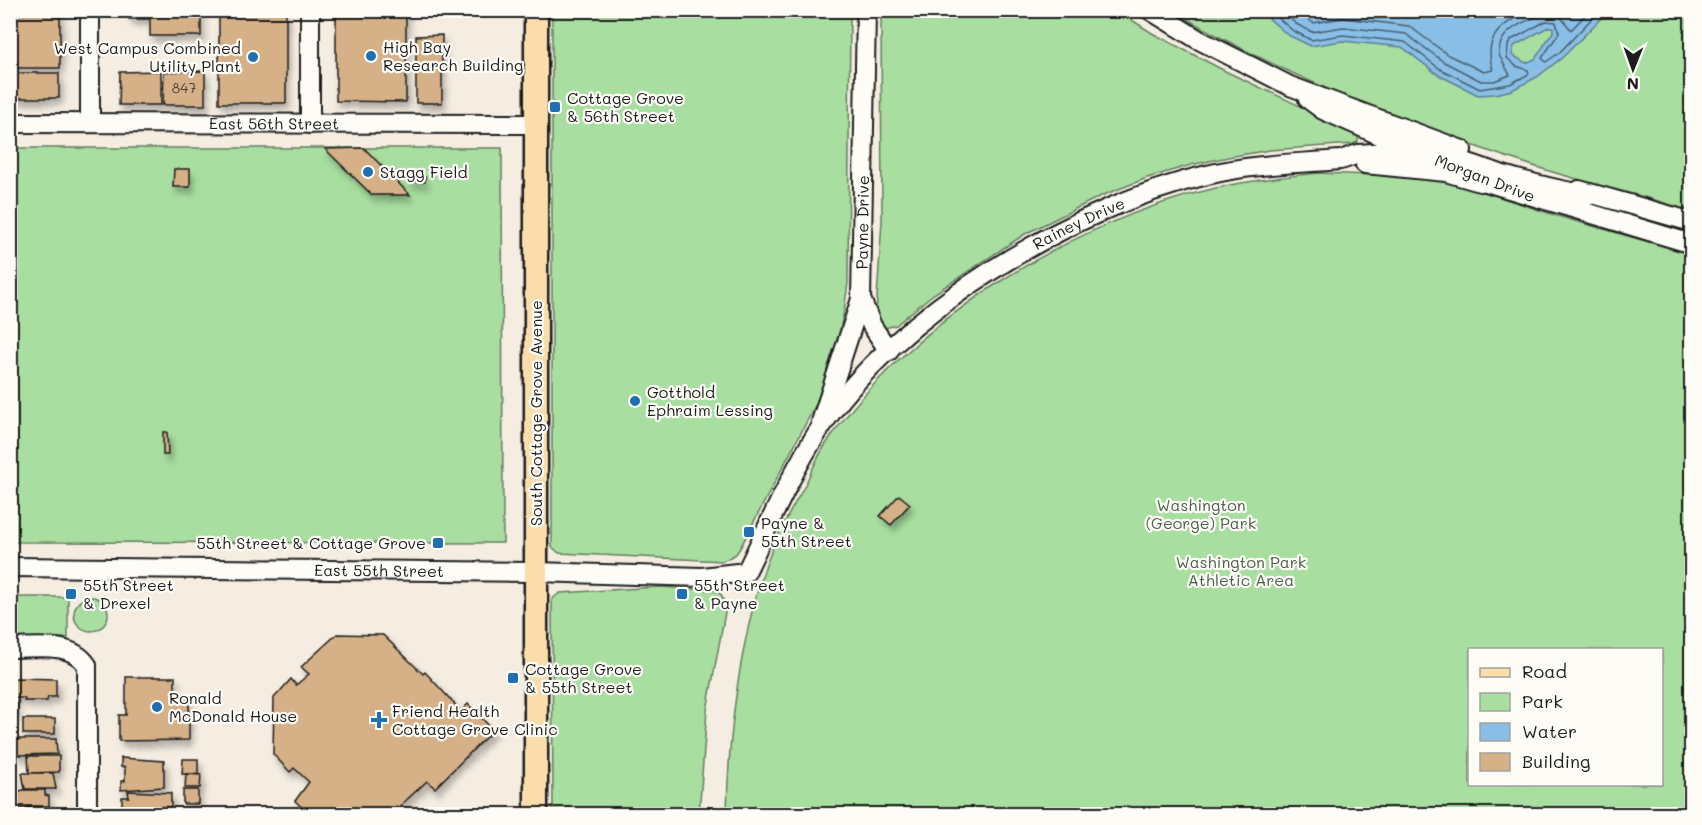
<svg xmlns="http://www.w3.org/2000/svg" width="1702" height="825" viewBox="0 0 1702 825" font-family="Mali,sans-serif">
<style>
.green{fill:#a8dea0;stroke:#627d5e;stroke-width:1.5;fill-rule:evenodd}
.water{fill:#89bfe6;stroke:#5d7e95;stroke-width:1.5;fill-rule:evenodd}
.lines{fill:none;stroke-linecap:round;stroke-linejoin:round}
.shore{stroke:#485d6d;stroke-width:1.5}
.building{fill:#d6b187;stroke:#1c1c1c;stroke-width:1.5;filter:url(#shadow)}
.minor-casing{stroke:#1c1c1c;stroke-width:22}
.major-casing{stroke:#1c1c1c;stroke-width:27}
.minor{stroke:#fdfcf7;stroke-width:18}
.major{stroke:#faddab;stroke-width:22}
.poi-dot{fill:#1f6fb2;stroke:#fdfcf7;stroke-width:2}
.labels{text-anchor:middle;stroke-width:4.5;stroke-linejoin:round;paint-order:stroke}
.number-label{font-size:14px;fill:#4a4137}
.poi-label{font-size:16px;fill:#1c1c1c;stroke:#fdfcf7;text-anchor:start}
.street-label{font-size:16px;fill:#1c1c1c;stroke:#fdfcf7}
.park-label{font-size:16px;fill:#4d604a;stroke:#fdfcf7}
</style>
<defs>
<filter id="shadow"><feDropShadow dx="3.5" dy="6" stdDeviation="3" flood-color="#0004"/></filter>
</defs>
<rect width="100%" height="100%" fill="#f5ede1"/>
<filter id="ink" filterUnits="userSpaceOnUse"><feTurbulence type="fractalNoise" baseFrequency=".0167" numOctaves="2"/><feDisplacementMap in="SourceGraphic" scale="12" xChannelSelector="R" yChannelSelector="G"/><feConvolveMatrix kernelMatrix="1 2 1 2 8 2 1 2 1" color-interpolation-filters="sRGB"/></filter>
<g filter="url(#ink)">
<g class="green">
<polygon points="552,11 850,11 848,283 844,311 837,345 816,404 740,548 736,554 723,561 559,553 552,547"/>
<polygon points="881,11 1118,11 1152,33 1227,72 1358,133 1358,142 1353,144 1270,150 1228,157 1191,165 1147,178 1101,196 1025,234 932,295 896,325 885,328 879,324 876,314 882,221"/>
<path d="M1173,11H1691V211C1644,195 1594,185 1546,170C1420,130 1287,78 1173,11Z"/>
<polygon points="11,148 502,148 503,543 11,542"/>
<path d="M1317,173L1402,176L1452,181L1554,215L1691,254V814H727C728,733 741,628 771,552C780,529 792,508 804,487C811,473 817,457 826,444C908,322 1075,220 1216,188C1250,180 1284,177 1317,173ZM1470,650H1662V784H1470Z"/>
<polygon points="658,587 714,590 721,594 726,607 707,710 699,814 553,814 552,599 560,593"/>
<rect x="11" y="597" width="57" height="41"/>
<circle cx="91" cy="614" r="17"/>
</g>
<path class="water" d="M1260,11H1608L1563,57L1537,77L1512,90L1495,94L1478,95L1437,74L1402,47L1342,41L1311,46L1288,35ZM1548,27H1553V32L1535,59L1526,63L1512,55L1514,46Z"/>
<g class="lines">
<g class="shore">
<polyline points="1269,10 1292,30 1311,40 1343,35 1405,42 1440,69 1480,89 1510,84 1529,74 1528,70 1516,66 1507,58 1508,45 1511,40 1546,21 1556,22 1559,33 1542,58 1546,62 1559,53 1600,10"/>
<path d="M1281,10L1296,24L1312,32L1343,27L1406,34L1444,62L1481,81H1494L1510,75L1499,55C1499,49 1500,42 1504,37C1513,25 1546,9 1560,16L1571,30L1590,10"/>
<path d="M1295,10L1313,23L1343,18L1409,26L1448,55L1484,72L1493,70C1482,36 1502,25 1529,10"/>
</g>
</g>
<g class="building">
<rect x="10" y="10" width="50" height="58"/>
<polygon points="128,10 201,11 201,36 150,36 150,19 129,19"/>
<polygon points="336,10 406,10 406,102 336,101"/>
<polygon points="286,11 286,103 219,103 219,12"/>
<polygon points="442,35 442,103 416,103 416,36"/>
<polygon points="161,71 161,105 119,105 120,72"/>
<polygon points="205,71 205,105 163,105 164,72"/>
<rect x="10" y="73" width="49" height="25"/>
<polygon points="364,148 410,195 372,195 325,149"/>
<polygon points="174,169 190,169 190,187 173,187"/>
<rect x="409" y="177" width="16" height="5"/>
<polygon points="163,432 167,432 168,455 163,455"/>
<polygon points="899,495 910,504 891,525 880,516"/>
<polygon points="337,634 383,635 423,674 425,672 461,711 468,704 493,730 435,788 427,781 401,805 410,814 305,814 307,812 295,801 309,782 294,768 290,772 273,754 274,698 291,679 296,685 309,674 301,667"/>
<polygon points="126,677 175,677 175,699 189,699 189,740 119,741 119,715 126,715"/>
<polygon points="16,678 56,679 56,697 48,697 47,701 24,701 25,698 15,698 17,715 10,715 10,680"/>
<rect x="23" y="719" width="32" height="15"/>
<polygon points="16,739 56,739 57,754 16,755"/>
<polygon points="28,756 59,756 59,772 29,773"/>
<polygon points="121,758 164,761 164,787 121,790 121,781 125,781 125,767 121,767"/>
<polygon points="183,759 198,759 198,774 182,774"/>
<polygon points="22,773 53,773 56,789 25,789"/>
<polygon points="186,774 201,775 200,788 185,788"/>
<rect x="10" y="776" width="5" height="12"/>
<polygon points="23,790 45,790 45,795 49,796 49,806 17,806 17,792"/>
<rect x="183" y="790" width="15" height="14"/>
<polygon points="128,791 171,793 171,807 122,806 122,797 129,797"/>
<polygon points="28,807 53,808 53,814 17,814 17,809 28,809"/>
<polygon points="154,808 171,809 171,814 123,814 124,809"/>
<rect x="184" y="808" width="15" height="6"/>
</g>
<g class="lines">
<g class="minor-casing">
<g id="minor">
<polyline points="1150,10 1199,40 1290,86 1462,150"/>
<polyline points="1308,99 1323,110 1413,150"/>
<path id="s1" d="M10,123L536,124"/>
<polyline points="90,123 90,10"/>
<polyline points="310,124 310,10"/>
<polyline points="1365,164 1446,172 1480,182"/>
<polyline points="1469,172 1489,183 1692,244"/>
<polyline points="1579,190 1692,222"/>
<polyline points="861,299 872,326 889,351"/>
<path id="s2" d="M821,422L861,299L866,10"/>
<path id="s3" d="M10,567L536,572L702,577L746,572C769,525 790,475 819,430C895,313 1073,207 1207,175C1251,164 1295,164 1340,160C1346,159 1353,155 1359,154C1379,152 1402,151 1421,153C1449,155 1474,165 1500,174C1530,183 1559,191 1590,195"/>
<path d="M10,648C36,648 71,641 87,665V814"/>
</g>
</g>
<g class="major-casing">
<polyline id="major" points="536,814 536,10"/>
</g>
<use href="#minor" class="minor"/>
<use href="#major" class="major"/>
</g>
</g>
<g class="poi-dot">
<circle cx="371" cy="56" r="6"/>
<circle cx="253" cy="57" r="6"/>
<rect x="549" y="101" width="12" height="12" rx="3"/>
<circle cx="368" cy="172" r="6"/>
<circle cx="635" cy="401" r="6"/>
<rect x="743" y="526" width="12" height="12" rx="3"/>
<rect x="432" y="537" width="12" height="12" rx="3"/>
<rect x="65" y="588" width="12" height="12" rx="3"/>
<rect x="676" y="588" width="12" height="12" rx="3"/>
<rect x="507" y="672" width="12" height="12" rx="3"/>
<circle cx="157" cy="707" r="6"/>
<path d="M376 711h6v6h6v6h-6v6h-6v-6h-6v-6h6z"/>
</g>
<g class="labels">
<g class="number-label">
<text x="184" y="93">847</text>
</g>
<g class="poi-label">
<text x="383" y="53">High Bay<tspan x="383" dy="18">Research Building</tspan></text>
<text x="241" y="54" text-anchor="end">West Campus Combined<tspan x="241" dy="18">Utility Plant</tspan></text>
<text x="567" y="104">Cottage Grove<tspan x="567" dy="18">&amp; 56th Street</tspan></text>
<text x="380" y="178">Stagg Field</text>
<text x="647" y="398">Gotthold<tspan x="647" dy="18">Ephraim Lessing</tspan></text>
<text x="761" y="529">Payne &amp;<tspan x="761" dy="18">55th Street</tspan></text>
<text x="426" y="549" text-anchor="end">55th Street &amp; Cottage Grove</text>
<text x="83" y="591">55th Street<tspan x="83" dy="18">&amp; Drexel</tspan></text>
<text x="694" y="591">55th Street<tspan x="694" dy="18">&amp; Payne</tspan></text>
<text x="525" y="675">Cottage Grove<tspan x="525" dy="18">&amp; 55th Street</tspan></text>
<text x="169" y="704">Ronald<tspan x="169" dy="18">McDonald House</tspan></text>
<text x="392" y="717">Friend Health<tspan x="392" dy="18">Cottage Grove Clinic</tspan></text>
</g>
<g class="street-label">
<text dy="6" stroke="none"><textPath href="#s1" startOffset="264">East 56th Street</textPath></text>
<text transform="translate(1485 178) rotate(21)" y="6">Morgan Drive</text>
<text dy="6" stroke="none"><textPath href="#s2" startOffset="206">Payne Drive</textPath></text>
<text dy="6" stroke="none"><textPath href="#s3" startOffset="1232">Rainey Drive</textPath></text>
<text transform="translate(536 413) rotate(-90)" y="6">South Cottage Grove Avenue</text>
<text dy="6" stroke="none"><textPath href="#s3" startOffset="369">East 55th Street</textPath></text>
</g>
<g class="park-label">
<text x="1201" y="511">Washington<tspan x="1201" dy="18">(George) Park</tspan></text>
<text x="1241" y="568">Washington Park<tspan x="1241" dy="18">Athletic Area</tspan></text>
</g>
</g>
<rect width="1702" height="825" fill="none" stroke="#fdfcf7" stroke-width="36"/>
<rect x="18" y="18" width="1666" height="789" fill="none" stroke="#1c1c1c" stroke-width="2" filter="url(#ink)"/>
<rect x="1468" y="648" width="195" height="138" fill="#fdfcf7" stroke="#a3a29f" stroke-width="1.5"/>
<rect x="1480" y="668" width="30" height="9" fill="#faddab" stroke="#a3a29f" stroke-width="1.5"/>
<text x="1522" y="678" font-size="18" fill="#1c1c1c">Road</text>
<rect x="1480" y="693" width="30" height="18" fill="#a8dea0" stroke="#a3a29f" stroke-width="1.5"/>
<text x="1522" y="708" font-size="18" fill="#1c1c1c">Park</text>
<rect x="1480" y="723" width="30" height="18" fill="#89bfe6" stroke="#a3a29f" stroke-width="1.5"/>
<text x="1522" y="738" font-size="18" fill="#1c1c1c">Water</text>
<rect x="1480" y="753" width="30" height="18" fill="#d6b187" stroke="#a3a29f" stroke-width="1.5"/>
<text x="1522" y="768" font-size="18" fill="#1c1c1c">Building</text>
<g transform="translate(1633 69) rotate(181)" stroke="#fdfcf7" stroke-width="4.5" paint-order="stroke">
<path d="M0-4.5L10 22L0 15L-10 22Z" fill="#1c1c1c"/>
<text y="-9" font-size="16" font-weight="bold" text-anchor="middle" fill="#1c1c1c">N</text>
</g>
</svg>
